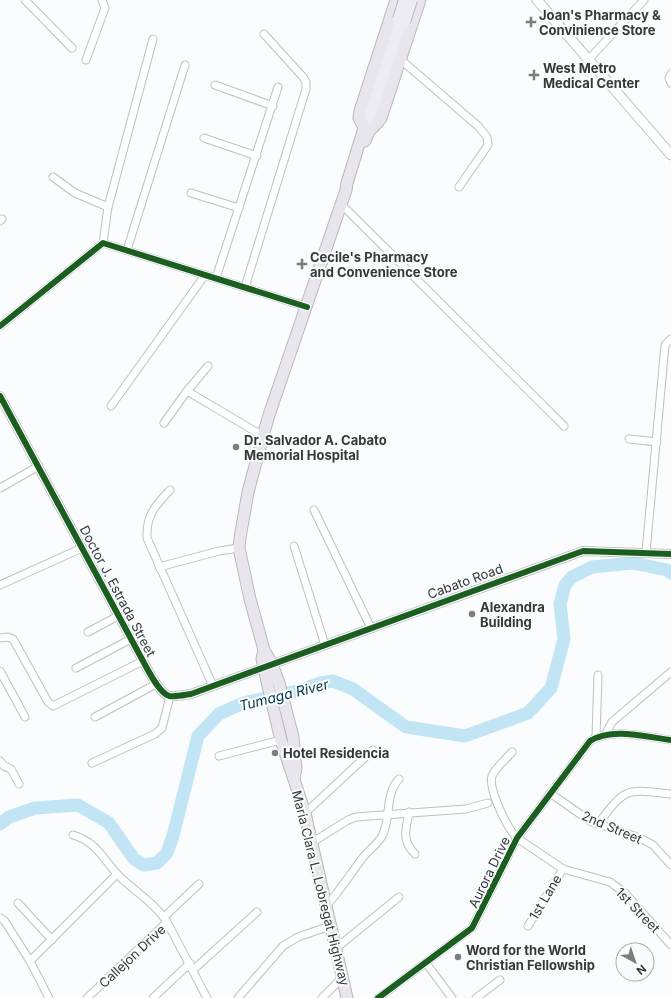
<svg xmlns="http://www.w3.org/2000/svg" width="671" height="998" viewBox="0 0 671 998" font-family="Inter,sans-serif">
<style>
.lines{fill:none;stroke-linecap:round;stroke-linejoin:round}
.river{stroke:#c1e5f4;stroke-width:13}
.minor-casing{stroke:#bec0c2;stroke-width:9}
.tertiary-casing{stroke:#bec0c2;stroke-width:10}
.secondary-casing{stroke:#bec0c2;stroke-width:11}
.primary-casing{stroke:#b9b7c0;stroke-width:12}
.trunk-casing{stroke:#b9b7c0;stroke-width:13}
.minor{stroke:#feffff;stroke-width:7}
.tertiary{stroke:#feffff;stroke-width:8}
.secondary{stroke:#feffff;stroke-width:9}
.primary{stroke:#edecf0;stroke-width:10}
.trunk{stroke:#e8e6ec;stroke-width:11}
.primary-bridge-casing{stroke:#b9b7c0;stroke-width:12;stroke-linecap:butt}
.primary-bridge{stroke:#edecf0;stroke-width:10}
.cycleway-casing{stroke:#f9fcff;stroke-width:8}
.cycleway{stroke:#1b5e20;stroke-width:6}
.poi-dot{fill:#7b7d7e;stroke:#f9fcff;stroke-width:1.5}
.labels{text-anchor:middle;stroke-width:4;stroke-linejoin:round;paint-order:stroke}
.poi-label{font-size:13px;font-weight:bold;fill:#363839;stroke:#f9fcff;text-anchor:start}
.street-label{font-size:13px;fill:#363839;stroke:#f9fcff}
.water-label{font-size:14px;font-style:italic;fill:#083644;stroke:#f9fcff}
</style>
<rect width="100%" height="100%" fill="#fafcfe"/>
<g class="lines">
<polyline class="river" points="0,824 9,817 35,808 78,805 109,823 134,859 144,865 157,863 167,853 173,836 198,736 219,714 243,703 302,690 320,683 333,681 353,689 406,727 465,736 528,713 551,688 564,639 560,604 565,585 572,577 592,567 633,563 667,570 671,573"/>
<g class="minor-casing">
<g id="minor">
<polyline points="25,0 72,48"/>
<polyline points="400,59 478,126 487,137 488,145 459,187"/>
<polyline points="589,59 644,0"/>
<polyline points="86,60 105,8 102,0"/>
<polyline points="671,74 669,78 671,83"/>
<polyline points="215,85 273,106"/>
<polyline points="204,138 257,156"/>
<polyline points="53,177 75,193 108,207"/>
<polyline points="191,193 239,208"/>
<polyline points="341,204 564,426"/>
<polyline points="0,221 2,219"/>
<polyline points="103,243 108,207 153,39"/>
<polyline points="127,250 185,65"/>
<polyline points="216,278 278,87"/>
<polyline points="245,287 306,89 306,82 303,77 264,34"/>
<polyline points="0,326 103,243 307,307"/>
<polyline points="187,391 208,366"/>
<polyline points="111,406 205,275"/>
<polyline points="164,423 187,391 263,436"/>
<polyline points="629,439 657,442"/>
<polyline points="0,488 39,466"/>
<path d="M170,490C155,506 146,515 147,538L213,686"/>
<polyline points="314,510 371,628"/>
<polyline points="294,546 325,645"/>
<polyline points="646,552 665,345 671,339"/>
<polyline points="159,567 219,551 239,548"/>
<polyline points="0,585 82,548"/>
<polyline points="88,632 118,616"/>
<polyline points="0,638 8,637 13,639 48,702 53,706 143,661"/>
<polyline points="76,668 131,639"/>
<polyline points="0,671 25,717"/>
<polyline points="95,717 156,684"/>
<polyline points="605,735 612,722 671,672"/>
<polyline points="596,737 598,675"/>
<path d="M512,752C506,759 496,767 492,776C488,789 507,828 517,838L563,869L610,882L625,893L671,945"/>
<polyline points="219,756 281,740"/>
<polyline points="0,761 4,766 11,769 19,784"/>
<polyline points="92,763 155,734 162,728 170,696"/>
<polyline points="550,793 590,821 640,838 653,845 671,865"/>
<path d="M409,812C406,830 401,840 415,854"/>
<polyline points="305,813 373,750"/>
<path d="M598,824C626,787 625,789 671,794"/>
<path d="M73,835C97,842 103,859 118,875C134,891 155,903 167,922"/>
<polyline points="311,843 348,820 356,817 466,809 488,803"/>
<polyline points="18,903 52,940"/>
<path d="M326,906C339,892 349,876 361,860C367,851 379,844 383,834C391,816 385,794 399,779"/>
<polyline points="164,917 199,884"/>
<polyline points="0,918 4,920 30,961 49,998"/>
<polyline points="528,926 563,869"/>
<polyline points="335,949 399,897"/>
<polyline points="30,961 117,874"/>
<polyline points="426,963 452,998"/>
<polyline points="193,970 257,912"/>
<polyline points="87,998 167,922 207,998"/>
<polyline points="153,998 190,963"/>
<polyline points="238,998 283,946 298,937 330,926"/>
<polyline points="322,998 342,978"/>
<path d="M378,998L472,928L517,838L590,741C612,727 646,737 671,740"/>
<polyline points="476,998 500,980"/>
</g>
</g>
<g class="tertiary-casing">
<path id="tertiary" d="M0,396L143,661C148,670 159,693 169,696C176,697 184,695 191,694L583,551L671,554"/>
</g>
<g class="secondary-casing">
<polyline id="secondary" points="537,0 671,155"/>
</g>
<g class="primary-casing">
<g id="primary">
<polyline points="364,126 398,19"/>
<polyline points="368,130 405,22"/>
</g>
</g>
<g class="trunk-casing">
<g id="trunk">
<path d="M365,141C370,126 374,129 381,118L420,0"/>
<polyline points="264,650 262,659 268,686 281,740 305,813 347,998"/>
<polyline points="294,779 296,768 293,737 279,683 272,664 264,650 250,599 239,548 240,538 248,492 268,418 346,190 347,183 364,128 359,118 360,111 396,0"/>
</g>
</g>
<use href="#minor" class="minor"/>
<use href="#tertiary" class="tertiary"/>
<use href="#secondary" class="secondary"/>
<use href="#primary" class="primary"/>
<use href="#trunk" class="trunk"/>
<g class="primary-bridge-casing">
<g id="primary-bridge">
<polyline points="398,19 404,0"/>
<polyline points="405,22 412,0"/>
</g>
</g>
<use href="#primary-bridge" class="primary-bridge"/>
<g class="cycleway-casing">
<g id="cycleway">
<polyline points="0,326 103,243 307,307"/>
<path d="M0,396L143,661C148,670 159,693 169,696C176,697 184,695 191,694L583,551L671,554"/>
<path d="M378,998L472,928L517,838L590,741C612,727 646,737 671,740"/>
</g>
</g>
<use href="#cycleway" class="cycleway"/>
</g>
<g class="poi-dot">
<path d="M529 16h4v4h4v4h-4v4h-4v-4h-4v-4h4z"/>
<path d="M532 69h4v4h4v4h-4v4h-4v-4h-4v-4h4z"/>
<path d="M300 258h4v4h4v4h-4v4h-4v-4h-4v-4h4z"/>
<circle cx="236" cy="447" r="4"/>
<circle cx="472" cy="614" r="4"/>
<circle cx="275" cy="753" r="4"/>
<circle cx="458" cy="957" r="4"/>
</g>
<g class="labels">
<g class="poi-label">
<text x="539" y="20">Joan's Pharmacy &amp;<tspan x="539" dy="15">Convinience Store</tspan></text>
<text x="543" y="73">West Metro<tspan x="543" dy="15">Medical Center</tspan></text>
<text x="310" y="262">Cecile's Pharmacy<tspan x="310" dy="15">and Convenience Store</tspan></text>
<text x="244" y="445">Dr. Salvador A. Cabato<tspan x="244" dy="15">Memorial Hospital</tspan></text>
<text x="480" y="612">Alexandra<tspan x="480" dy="15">Building</tspan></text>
<text x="283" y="758">Hotel Residencia</text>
<text x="466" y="955">Word for the World<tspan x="466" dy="15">Christian Fellowship</tspan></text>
</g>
<g class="street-label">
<text transform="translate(465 581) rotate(-20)" y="5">Cabato Road</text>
<text transform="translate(118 591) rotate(62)" y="5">Doctor J. Estrada Street</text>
<text transform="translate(612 827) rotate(23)" y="5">2nd Street</text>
<text transform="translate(489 872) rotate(-64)" y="5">Aurora Drive</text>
<text transform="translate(321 888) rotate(76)" y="5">Maria Clara L. Lobregat Highway</text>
<text transform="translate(545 897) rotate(-59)" y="5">1st Lane</text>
<text transform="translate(638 910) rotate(46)" y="5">1st Street</text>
<text transform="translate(132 956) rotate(-43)" y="5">Callejon Drive</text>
</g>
<g class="water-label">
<text transform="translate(284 695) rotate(-14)" y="5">Tumaga River</text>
</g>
</g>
<g transform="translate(635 962) rotate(140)"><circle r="19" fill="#f9fcff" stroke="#abaeb0"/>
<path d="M0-3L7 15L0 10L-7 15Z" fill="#7b7d7e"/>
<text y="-6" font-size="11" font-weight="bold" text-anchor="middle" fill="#363839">N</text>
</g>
</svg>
